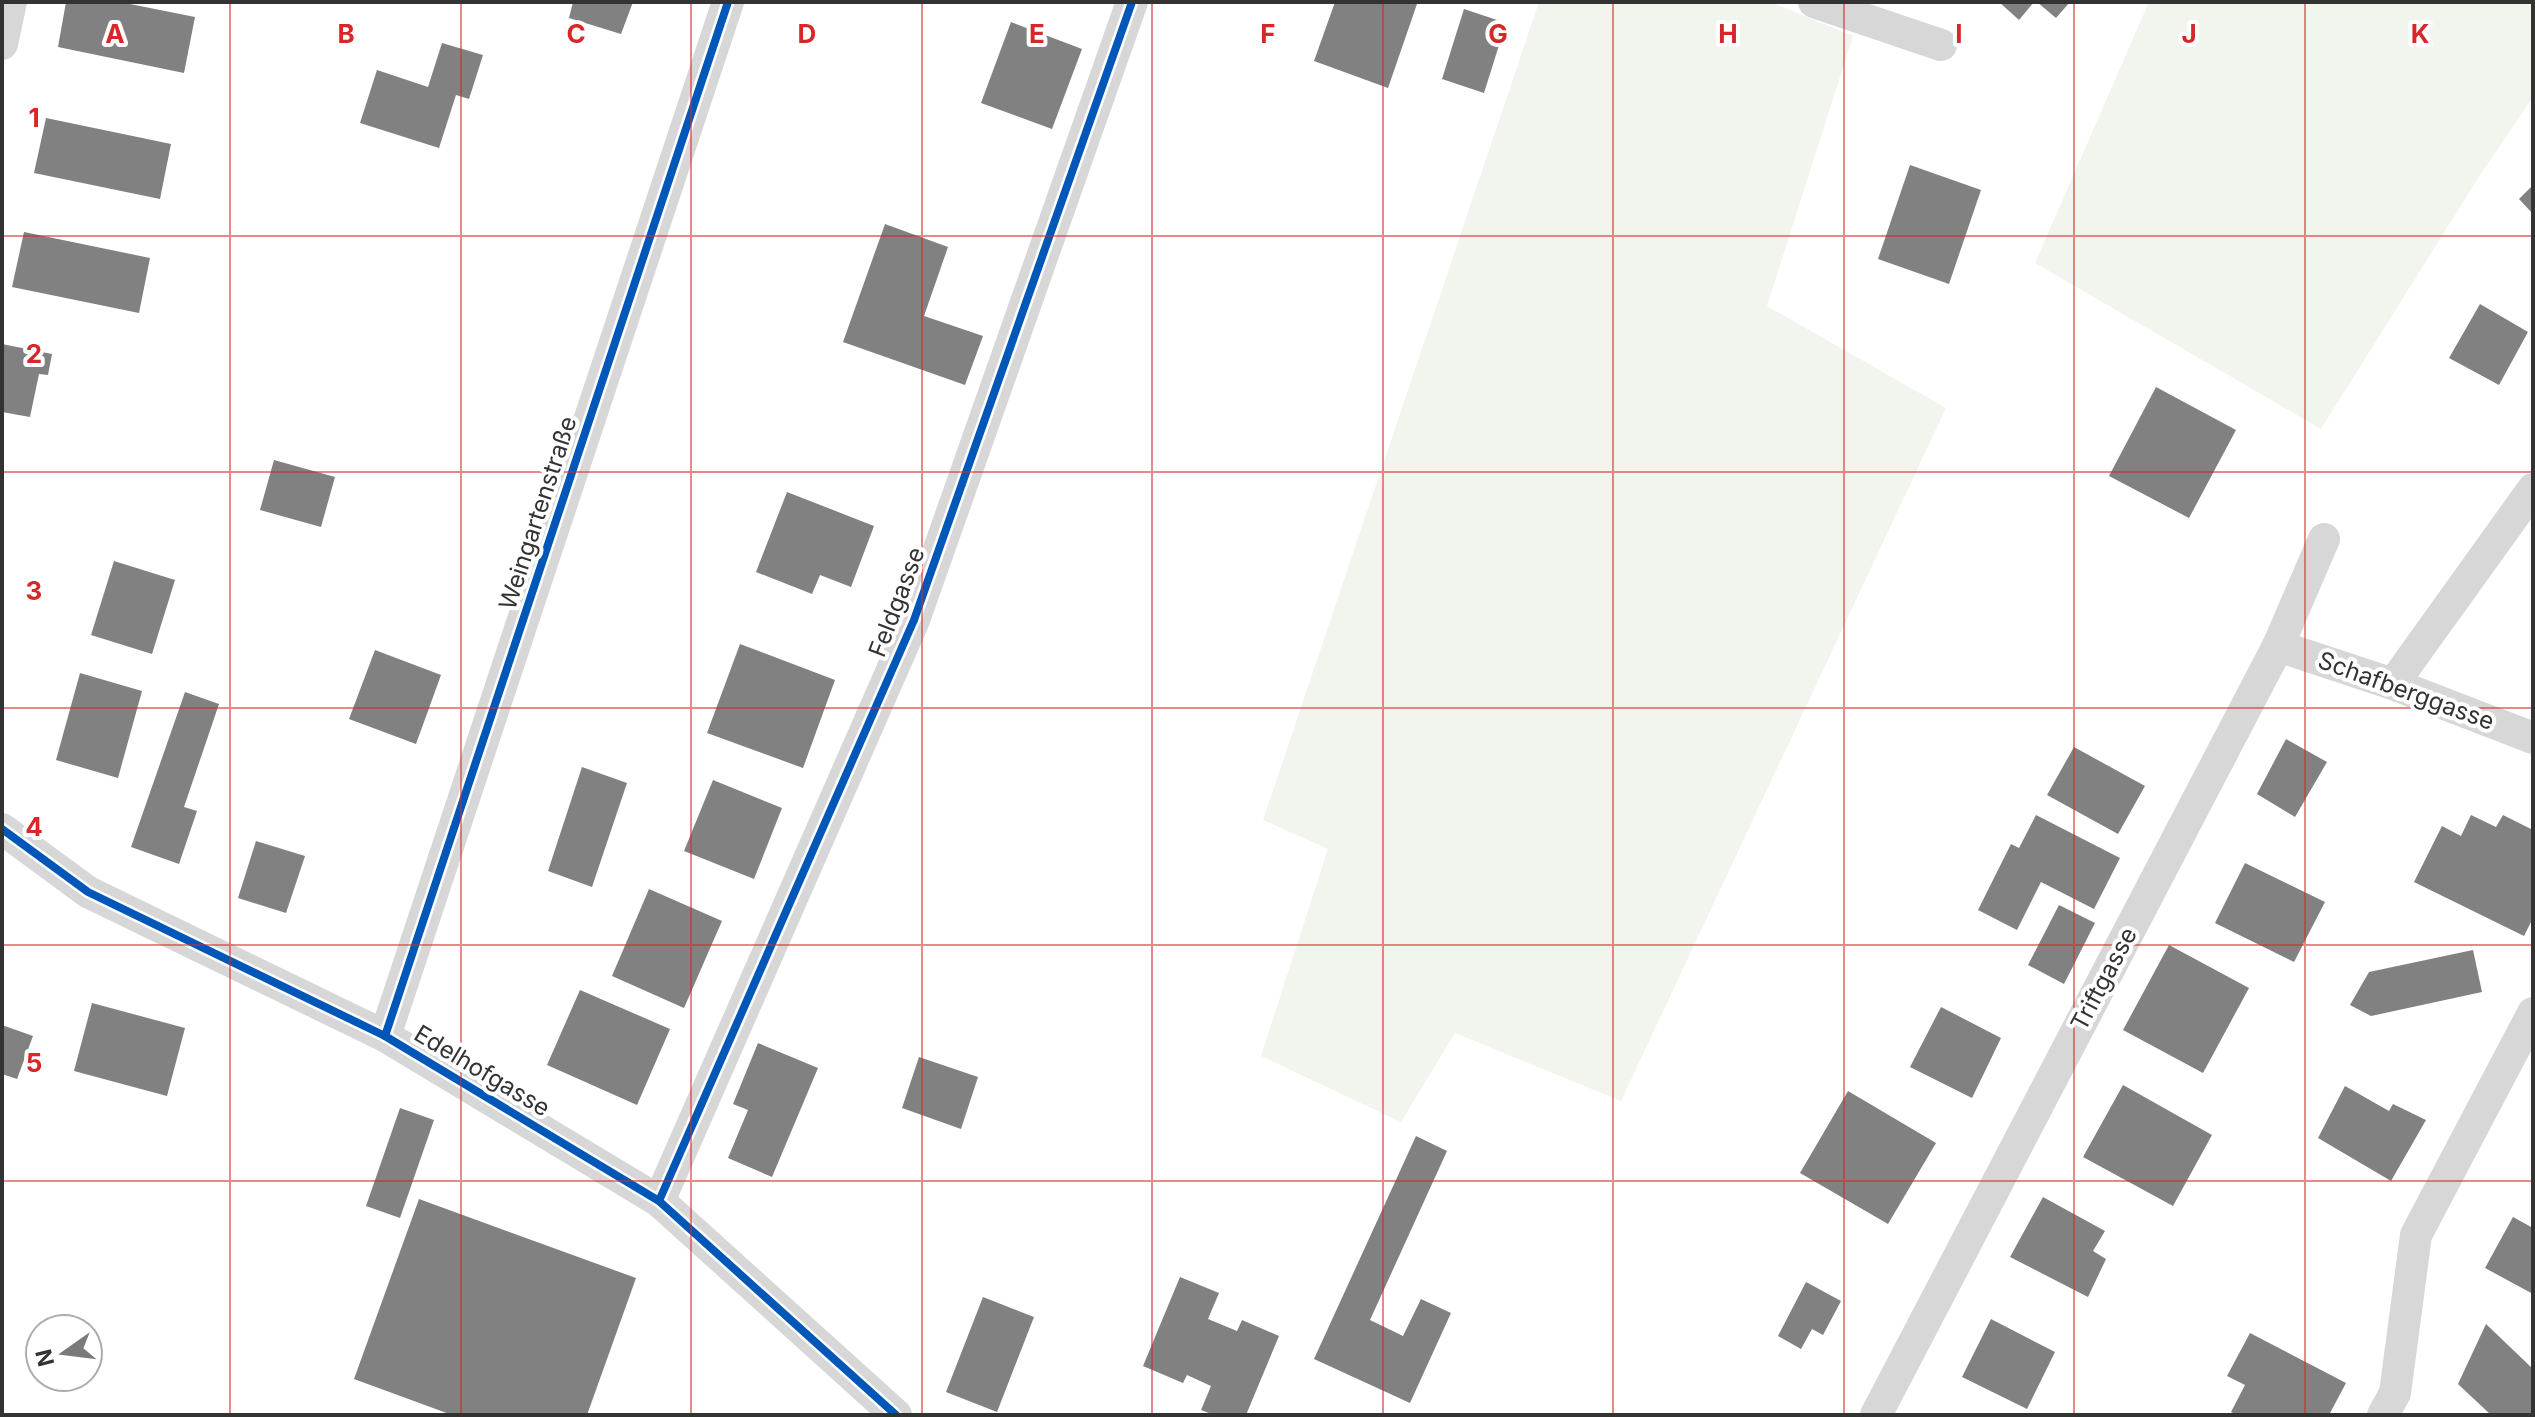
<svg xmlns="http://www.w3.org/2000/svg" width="2535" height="1417" viewBox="0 0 2535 1417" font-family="Inter,sans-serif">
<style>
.green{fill:#f1f5ed}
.building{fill:#818181}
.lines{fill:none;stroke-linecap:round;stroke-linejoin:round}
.street{stroke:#d7d7d7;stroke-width:32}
.cycleway-casing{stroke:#fff;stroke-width:13}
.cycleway{stroke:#0057b8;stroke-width:8}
.grid{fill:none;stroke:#d62828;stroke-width:2;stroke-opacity:0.55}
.labels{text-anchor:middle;stroke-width:8;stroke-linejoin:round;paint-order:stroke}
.street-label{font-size:24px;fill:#333;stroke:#fff}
.grid-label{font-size:26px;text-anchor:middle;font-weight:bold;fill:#d62828;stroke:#fff;stroke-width:8;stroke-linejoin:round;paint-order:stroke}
</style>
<rect width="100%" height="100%" fill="#fff"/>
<g class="green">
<polygon points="1539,2 1770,2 1853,36 1767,306 1946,408 1621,1101 1455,1033 1401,1122 1261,1056 1328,849 1263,820"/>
<polygon points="2149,2 2533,2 2533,97 2480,175 2321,429 2035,263"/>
</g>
<g class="building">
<polygon points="66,2 120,2 195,17 184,73 58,47"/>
<polygon points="573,2 633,2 621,34 569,18"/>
<polygon points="1335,2 1411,2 1417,4 1388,88 1314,61"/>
<polygon points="1999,2 2034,2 2019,20"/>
<polygon points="2037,2 2070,2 2056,18"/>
<polygon points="1464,9 1506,23 1484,93 1442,79"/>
<polygon points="1011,22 1082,49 1052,129 981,103"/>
<polygon points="442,43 483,55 469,99 456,95 439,148 360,123 377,70 428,87"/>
<polygon points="46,118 171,144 160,199 34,173"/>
<polygon points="1910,165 1981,190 1949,284 1878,259"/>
<polygon points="2533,185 2533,214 2519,199"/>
<polygon points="885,224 948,247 924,316 983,336 965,385 843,342"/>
<polygon points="24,232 150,258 139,313 12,287"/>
<polygon points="2480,304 2528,332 2499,385 2449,358"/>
<polygon points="2,344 52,354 48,375 39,374 30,417 2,412"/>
<polygon points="2156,387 2236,430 2189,518 2109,476"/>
<polygon points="274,460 335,477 321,527 260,510"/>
<polygon points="787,492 874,526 851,587 820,575 812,594 756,572"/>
<polygon points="114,561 175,580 152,654 91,635"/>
<polygon points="740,644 835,680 803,768 707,733"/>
<polygon points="375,650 441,675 416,744 349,719"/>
<polygon points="80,673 142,691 118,778 56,760"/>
<polygon points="185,692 219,704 184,807 197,811 179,864 131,847"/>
<polygon points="2286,739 2327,762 2295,817 2257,794"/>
<polygon points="2074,747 2145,786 2118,834 2047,795"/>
<polygon points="582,767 627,783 592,887 548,871"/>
<polygon points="713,780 782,808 754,879 684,851"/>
<polygon points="2036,815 2120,858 2094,909 2041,882 2017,930 1978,910 2011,844 2019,848"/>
<polygon points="2471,815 2496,827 2503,815 2533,830 2533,918 2524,936 2414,882 2442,826 2461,836"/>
<polygon points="256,841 305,856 286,913 238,898"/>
<polygon points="2245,863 2325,902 2294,962 2215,923"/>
<polygon points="649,889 722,921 684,1008 612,976"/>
<polygon points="2059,905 2095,923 2064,984 2028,965"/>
<polygon points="2169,945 2249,988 2203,1073 2123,1030"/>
<polygon points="2473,950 2482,992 2371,1016 2350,1005 2369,972"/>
<polygon points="580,990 670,1029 637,1105 547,1065"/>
<polygon points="92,1003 185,1028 167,1096 74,1071"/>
<polygon points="1941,1007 2001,1038 1972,1098 1910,1067"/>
<polygon points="2,1025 33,1036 17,1079 2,1074"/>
<polygon points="758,1043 818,1068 772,1177 728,1158 748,1110 733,1104"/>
<polygon points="919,1057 978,1077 961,1129 902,1108"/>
<polygon points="2123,1085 2212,1135 2173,1206 2083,1157"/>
<polygon points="2345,1086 2389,1111 2393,1104 2426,1120 2391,1181 2318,1138"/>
<polygon points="1848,1091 1936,1143 1888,1224 1800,1173"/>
<polygon points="400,1108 434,1120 400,1218 366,1206"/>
<polygon points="1416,1136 1447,1151 1370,1320 1403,1336 1421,1299 1451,1313 1410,1403 1314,1359"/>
<polygon points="2043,1197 2105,1231 2093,1251 2106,1259 2088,1297 2010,1257"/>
<polygon points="419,1199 636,1278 587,1415 452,1415 354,1379"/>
<polygon points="2513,1217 2533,1228 2533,1294 2485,1268"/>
<polygon points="1180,1277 1219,1293 1208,1319 1237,1331 1242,1320 1279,1336 1246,1415 1214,1415 1201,1410 1211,1386 1187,1375 1183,1383 1143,1366"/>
<polygon points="1806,1282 1841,1301 1823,1335 1812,1329 1801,1349 1778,1336"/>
<polygon points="983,1297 1034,1317 997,1412 946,1392"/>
<polygon points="1991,1319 2055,1352 2027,1409 1962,1377"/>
<polygon points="2486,1324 2533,1369 2533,1415 2491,1415 2458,1384"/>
<polygon points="2250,1333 2346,1383 2329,1415 2237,1415 2231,1412 2245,1385 2227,1376"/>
</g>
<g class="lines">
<g class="street">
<polyline points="1814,2 1941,45"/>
<polyline points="2,44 11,2"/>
<polyline points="2278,646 2393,684 2533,738"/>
<polyline points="2393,684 2533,489"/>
<polyline points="2,829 88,892 385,1036 659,1201 896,1415"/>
<polyline points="385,1036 728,2"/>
<polyline points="659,1201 914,620 1132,2"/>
<polyline points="1876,1415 2278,646 2324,539"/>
<polyline points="2383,1415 2395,1393 2416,1235 2533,1013"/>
</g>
<g class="cycleway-casing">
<g id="cycleway">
<polyline points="2,829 88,892 385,1036 659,1201 896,1415"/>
<polyline points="385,1036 728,2"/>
<polyline points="659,1201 914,620 1132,2"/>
</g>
</g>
<use href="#cycleway" class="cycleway"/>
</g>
<path class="grid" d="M230,2V1415M461,2V1415M691,2V1415M922,2V1415M1152,2V1415M1383,2V1415M1613,2V1415M1844,2V1415M2074,2V1415M2305,2V1415M2,236H2533M2,472H2533M2,708H2533M2,945H2533M2,1181H2533"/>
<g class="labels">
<g class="street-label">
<text transform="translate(538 513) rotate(-72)" y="8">Weingartenstraße</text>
<text transform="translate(897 602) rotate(-69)" y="8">Feldgasse</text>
<text transform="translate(2406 691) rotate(20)" y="8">Schafberggasse</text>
<text transform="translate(2104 979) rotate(-62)" y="8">Triftgasse</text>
<text transform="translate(482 1071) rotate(31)" y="8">Edelhofgasse</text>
</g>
</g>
<g class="grid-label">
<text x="115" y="43">A</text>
<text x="346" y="43">B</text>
<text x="576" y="43">C</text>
<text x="807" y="43">D</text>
<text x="1037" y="43">E</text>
<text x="1268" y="43">F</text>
<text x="1498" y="43">G</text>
<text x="1728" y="43">H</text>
<text x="1959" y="43">I</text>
<text x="2189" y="43">J</text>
<text x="2420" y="43">K</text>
<text x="34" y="127">1</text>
<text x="34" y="363">2</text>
<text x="34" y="600">3</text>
<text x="34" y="836">4</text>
<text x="34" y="1072">5</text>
</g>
<rect width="2535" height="1417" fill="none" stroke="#333333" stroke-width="8"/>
<g transform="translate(64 1353) rotate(256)"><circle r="38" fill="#ffffff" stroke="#adadad" stroke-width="2"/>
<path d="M0-6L14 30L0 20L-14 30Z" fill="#7a7a7a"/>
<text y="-12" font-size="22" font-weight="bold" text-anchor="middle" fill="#333333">N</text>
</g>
</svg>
